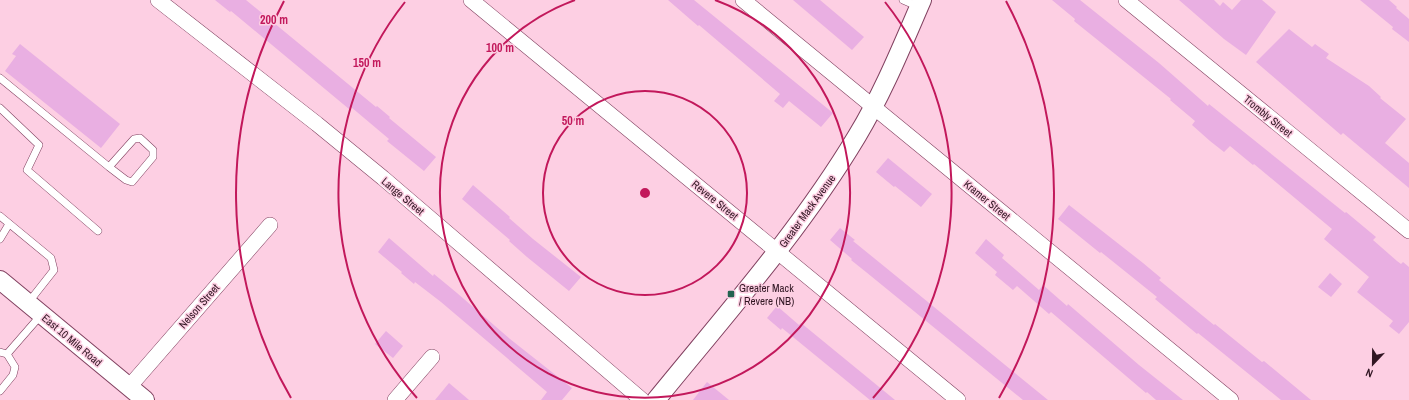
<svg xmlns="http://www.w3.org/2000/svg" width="1409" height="400" viewBox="0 0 1409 400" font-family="'Archivo Narrow',sans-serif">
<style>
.building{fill:#e9afe2}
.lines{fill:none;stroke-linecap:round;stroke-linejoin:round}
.service-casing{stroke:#814160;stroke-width:8}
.minor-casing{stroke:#814160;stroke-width:16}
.tertiary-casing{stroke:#814160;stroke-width:20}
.service{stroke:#fff;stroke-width:7}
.minor{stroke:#fff;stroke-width:15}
.tertiary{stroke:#fff;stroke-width:18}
.ring{fill:none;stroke:#c2185b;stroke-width:2}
.poi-dot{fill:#236350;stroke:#fdcfe3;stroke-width:1.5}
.labels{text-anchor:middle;stroke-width:3;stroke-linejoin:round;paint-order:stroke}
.street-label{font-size:11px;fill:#311623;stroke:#fdcfe3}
.poi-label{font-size:11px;fill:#311623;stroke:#fdcfe3;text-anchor:start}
.centre{fill:#c2185b;stroke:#fdcfe3;stroke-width:2}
.ring-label{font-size:12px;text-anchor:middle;font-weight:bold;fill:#c2185b;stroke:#fdcfe3;stroke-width:3;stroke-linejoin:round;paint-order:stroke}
</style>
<rect width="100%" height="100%" fill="#fdcfe3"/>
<g class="building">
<polygon points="215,0 246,0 376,107 377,106 390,117 389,118 436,157 424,171 387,141 389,139 351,107 349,109 231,11 230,12"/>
<polygon points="668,0 694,0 833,113 821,127 789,101 783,108 774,101 780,94 699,25 698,26"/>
<polygon points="793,0 820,0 864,37 852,50"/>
<polygon points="1052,0 1080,0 1159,63 1208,106 1209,104 1345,213 1346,212 1376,237 1373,240 1397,261 1401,264 1403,262 1409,267 1409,322 1399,334 1389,326 1393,321 1357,292 1369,277 1324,239 1332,229 1254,164 1253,165 1230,146 1224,152 1210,141 1192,125 1195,121 1170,100 1171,99 1074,21 1075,19"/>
<polygon points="1179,0 1214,0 1220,6 1223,2 1232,10 1241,0 1262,0 1276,12 1246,55 1224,39"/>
<polygon points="1360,0 1389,0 1397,7 1396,8 1409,19 1409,42 1392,29 1393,27"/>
<polygon points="1289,29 1312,47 1315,44 1329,54 1326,58 1369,86 1381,97 1380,98 1406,119 1385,143 1409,163 1409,188 1343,133 1341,135 1256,62"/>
<polygon points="20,44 120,124 101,148 5,71 16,56 12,54"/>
<polygon points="888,158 932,194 921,207 895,186 894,187 876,172"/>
<polygon points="473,185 510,217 509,218 533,239 581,277 569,291 527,257 509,241 510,240 462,199"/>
<polygon points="1069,205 1143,263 1161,278 1159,280 1214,325 1215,324 1262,362 1264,361 1311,400 1281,400 1198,333 1197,334 1155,299 1157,297 1101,252 1100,253 1058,219"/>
<polygon points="840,228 855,240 853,241 885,267 1048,400 1023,400 866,272 851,260 852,259 830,240"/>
<polygon points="389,238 433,276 434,274 457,293 510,339 572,388 562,400 541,400 547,392 441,302 415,282 414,284 401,273 402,272 378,252"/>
<polygon points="986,239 1004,255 1002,258 1039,290 1043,285 1067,306 1068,304 1139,365 1183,400 1156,400 1147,392 1146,393 1051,312 1049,314 1017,286 1013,290 995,275 997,272 975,253"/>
<polygon points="1330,273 1342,284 1331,297 1318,287"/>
<polygon points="777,306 799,325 801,323 895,400 870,400 782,328 781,330 767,318"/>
<polygon points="386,331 403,346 393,358 375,344"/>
<polygon points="707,382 729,400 693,400"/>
<polygon points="449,383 469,400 435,400"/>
</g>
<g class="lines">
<g class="service-casing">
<g id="service">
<polyline points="903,0 919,7"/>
<polyline points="0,78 109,167 126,180 132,182 153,157 153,150 140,138 134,139 109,167"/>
<polyline points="0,108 39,145 27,170 98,231"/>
<polyline points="0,216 51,258 54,270 28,303"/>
<polyline points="0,239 9,224"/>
<polyline points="0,352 7,354 15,367 13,375 0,391"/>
<polyline points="7,354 41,315"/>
</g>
</g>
<g class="minor-casing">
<g id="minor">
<polyline points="158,0 317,124 383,178 642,400"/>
<polyline points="471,0 958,400"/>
<polyline points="743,0 1231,400"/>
<polyline points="1126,0 1409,231"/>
<polyline points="129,387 270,225"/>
<polyline points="395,400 432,357"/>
</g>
</g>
<g class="tertiary-casing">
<g id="tertiary">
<polyline points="0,280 145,400"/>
<path d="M656,400C726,314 800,231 857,136C883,93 902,46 922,0"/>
</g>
</g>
<use href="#service" class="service"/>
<use href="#minor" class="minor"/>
<use href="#tertiary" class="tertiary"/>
</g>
<g class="ring">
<circle cx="645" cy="193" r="102"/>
<path d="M715 0A205 205 0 1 1 575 0"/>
<path d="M417 398A307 307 0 0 1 405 2M885 2A307 307 0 0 1 873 398"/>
<path d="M291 398A409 409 0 0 1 284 1M1006 1A409 409 0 0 1 999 398"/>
</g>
<rect class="poi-dot" x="727" y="290" width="8" height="8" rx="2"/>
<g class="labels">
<g class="street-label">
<text transform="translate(1268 116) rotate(39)" y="4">Trombly Street</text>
<text transform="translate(403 196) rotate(40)" y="4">Lange Street</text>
<text transform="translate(715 200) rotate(39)" y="4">Revere Street</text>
<text transform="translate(987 200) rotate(39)" y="4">Kramer Street</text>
<text transform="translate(807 211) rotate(-54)" y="4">Greater Mack Avenue</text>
<text transform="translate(199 306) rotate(-49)" y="4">Nelson Street</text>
<text transform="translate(72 340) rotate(40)" y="4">East 10 Mile Road</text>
</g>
<g class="poi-label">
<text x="739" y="292">Greater Mack<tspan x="739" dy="13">/ Revere (NB)</tspan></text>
</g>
</g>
<circle cx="645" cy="193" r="6" class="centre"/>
<g class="ring-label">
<text x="274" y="24">200 m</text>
<text x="500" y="52">100 m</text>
<text x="367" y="67">150 m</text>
<text x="573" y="125">50 m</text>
</g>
<g transform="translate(1373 364) rotate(202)" stroke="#fdcfe3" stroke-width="3" paint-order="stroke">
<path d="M0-3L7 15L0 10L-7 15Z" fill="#311623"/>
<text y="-6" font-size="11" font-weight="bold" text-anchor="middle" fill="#311623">N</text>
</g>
</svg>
